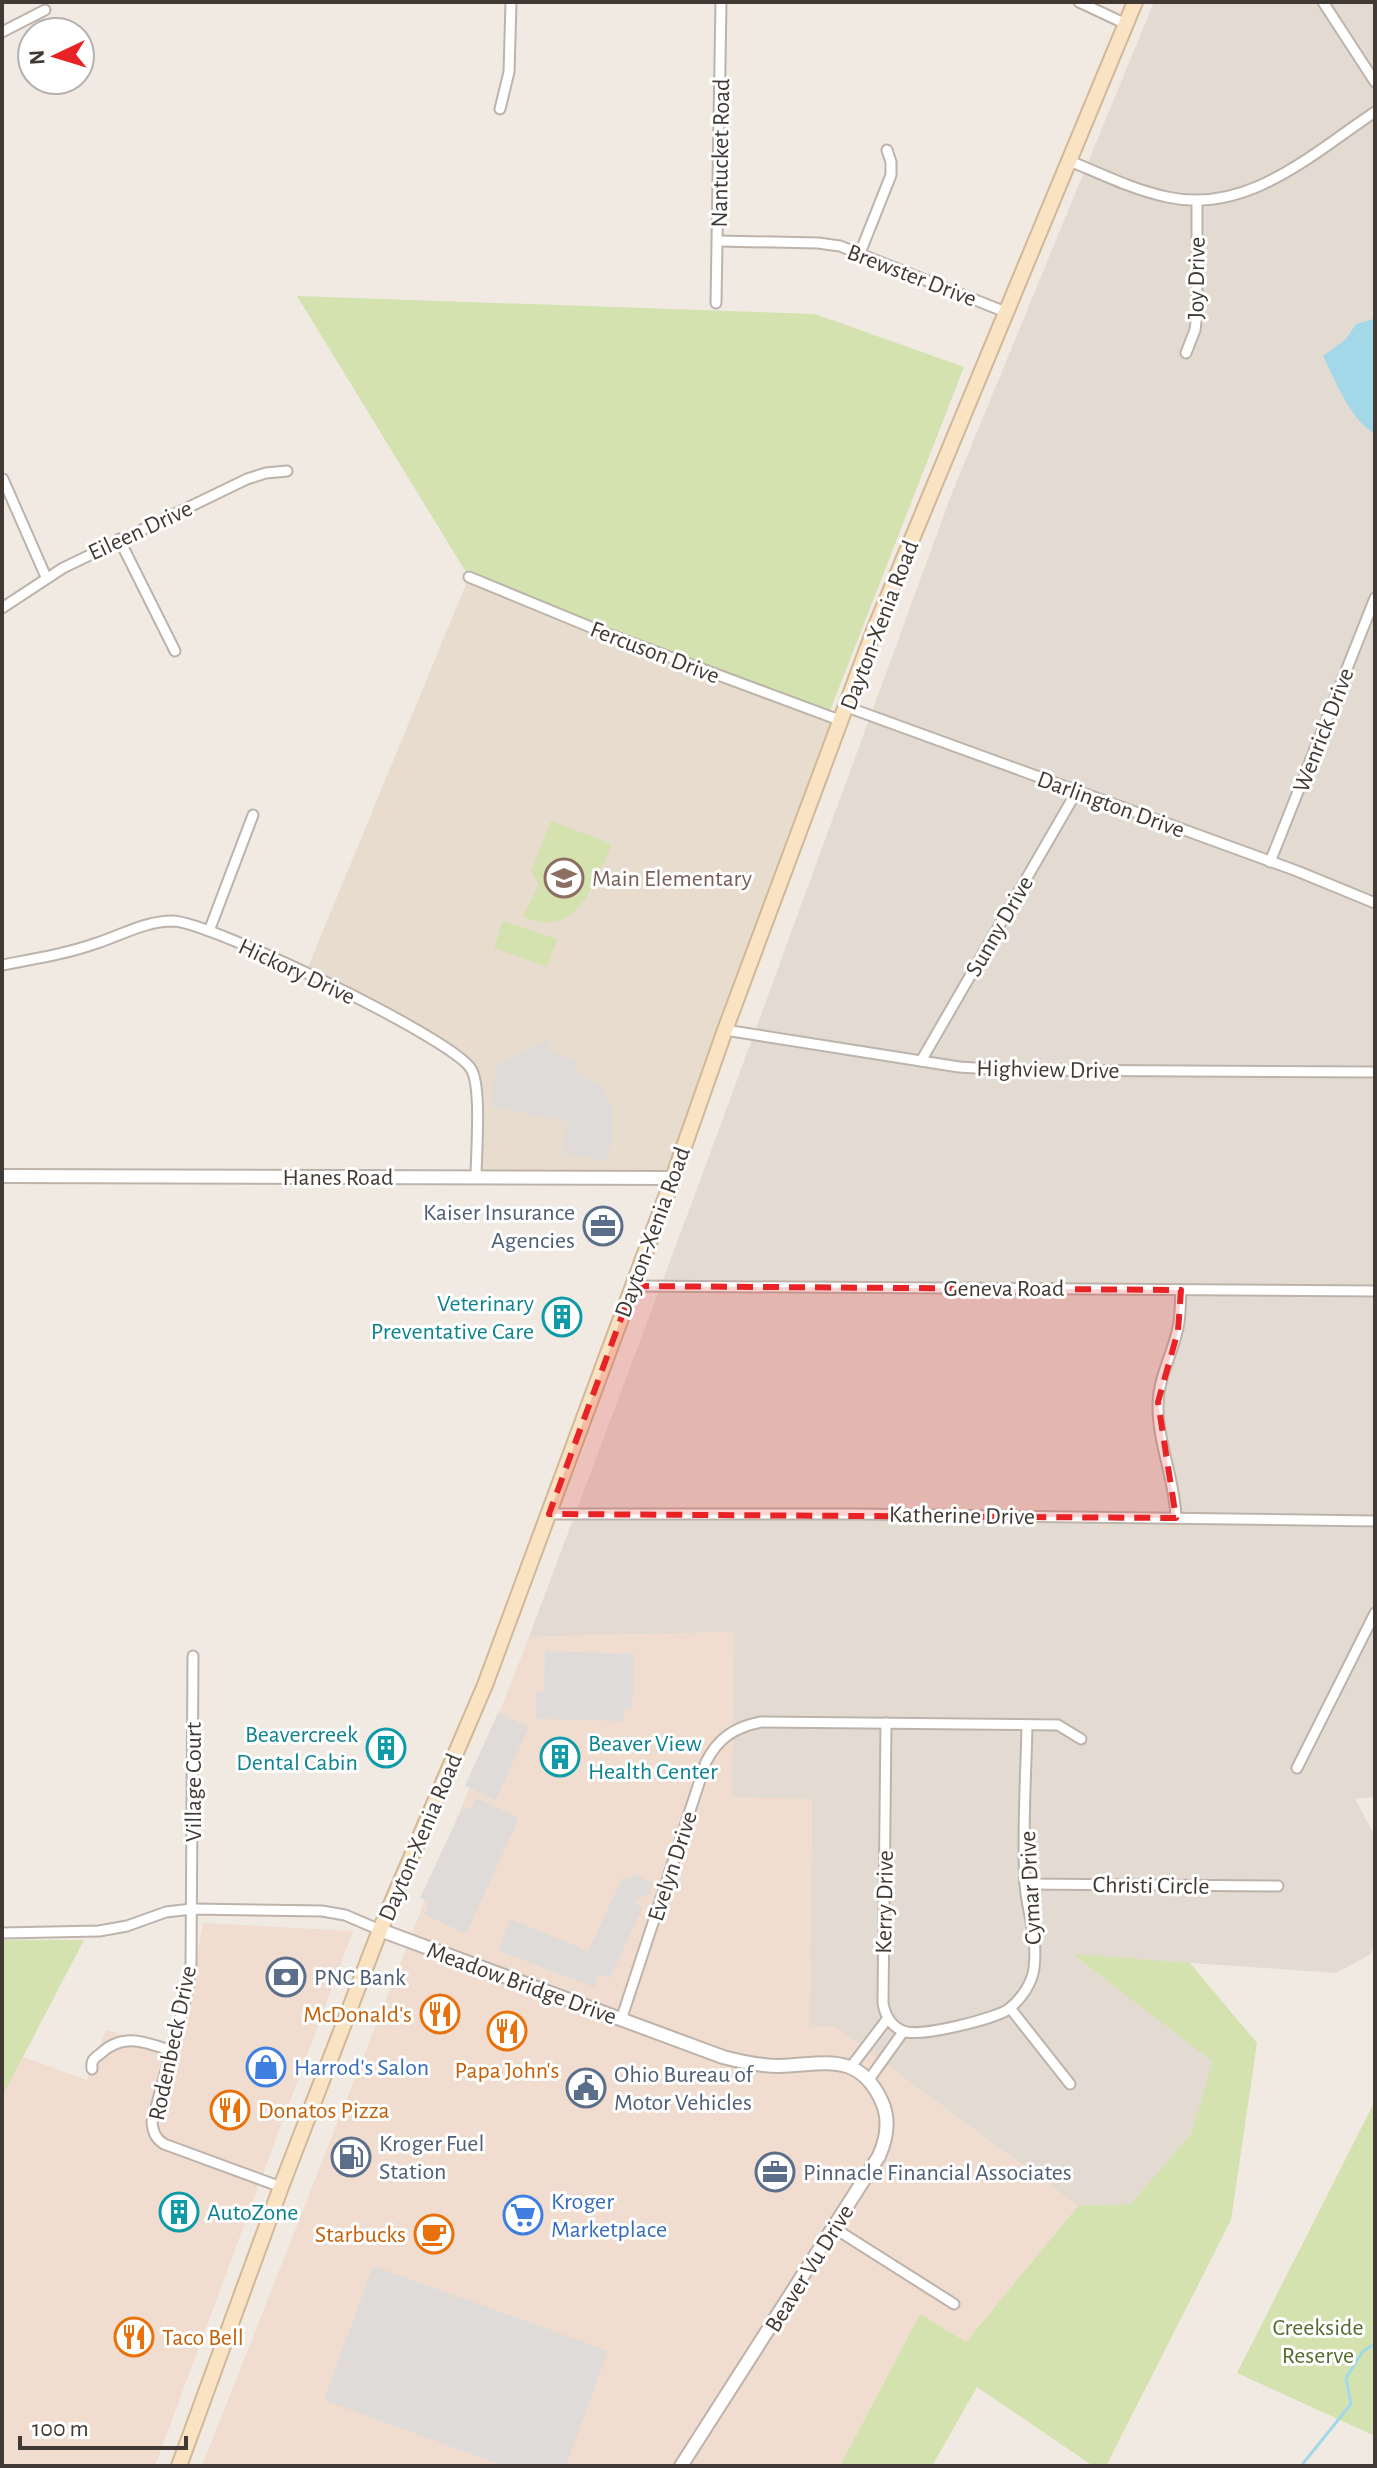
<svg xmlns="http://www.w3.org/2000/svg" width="1377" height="2468" viewBox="0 0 1377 2468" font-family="'Alegreya Sans',sans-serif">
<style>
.residential{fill:#e3dbd2}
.commercial{fill:#f1ddcf}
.education{fill:#e8dcce}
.green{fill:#d3e2ae}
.parking{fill:#dedbd8}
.water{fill:#a3d8e9}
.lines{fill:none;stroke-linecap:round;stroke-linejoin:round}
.stream{stroke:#a3d8e9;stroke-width:3}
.minor-casing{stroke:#bdb3aa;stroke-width:13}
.tertiary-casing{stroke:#bdb3aa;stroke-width:16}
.secondary-casing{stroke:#d0b898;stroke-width:18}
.minor{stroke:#fff;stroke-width:9}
.tertiary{stroke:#fff;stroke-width:12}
.secondary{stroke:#fae3c3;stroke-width:14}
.marked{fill:#e82225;fill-opacity:0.2;stroke:#e82225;stroke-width:6;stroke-dasharray:16 10;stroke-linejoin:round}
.labels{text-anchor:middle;stroke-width:6;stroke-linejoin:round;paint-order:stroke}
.street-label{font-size:24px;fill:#413a34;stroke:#fff}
.education-label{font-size:24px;fill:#785e54;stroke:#fff;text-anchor:start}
.service-label{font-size:24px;fill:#4e5e75;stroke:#fff;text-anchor:start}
.culture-label{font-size:24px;fill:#0d838f;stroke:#fff;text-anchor:end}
.food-label{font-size:24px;fill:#c56008;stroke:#fff;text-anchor:end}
.shop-label{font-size:24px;fill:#366cbe;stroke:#fff;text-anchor:start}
.park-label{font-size:24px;fill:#506d2d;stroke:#fff}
</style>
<rect width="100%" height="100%" fill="#f0eae3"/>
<polygon class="residential" points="1154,2 1375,2 1375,1797 1355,1799 1375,1836 1375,1943 1371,1954 1336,1973 1073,1955 1214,2062 1191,2134 1131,2205 1078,2206 835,2027 809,2027 812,1799 731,1798 733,1632 529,1637 703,1173 952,493"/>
<g class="commercial">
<polygon points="734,1632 732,1797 812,1799 809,2027 835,2027 1078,2206 966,2342 920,2314 840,2466 202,2466 529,1637"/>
<polygon points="203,1923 353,1931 155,2466 2,2466 2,2097 23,2057 87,2080 106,2030 179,2051"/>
</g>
<polygon class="education" points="469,577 842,721 673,1178 476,1178 476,1083 462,1058 306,972"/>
<g class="green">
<polygon points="297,296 815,314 964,367 828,716 469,577"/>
<path d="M551,821L612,844C595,882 576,942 523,916L539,885L531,871Z"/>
<polygon points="503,921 557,939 547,967 494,948"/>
<polygon points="2,1940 84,1940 2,2097"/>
<polygon points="1072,1954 1190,1963 1257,2043 1231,2220 1106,2466 1093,2466 977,2387 932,2466 840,2466 920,2314 966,2342 1078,2206 1131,2204 1191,2134 1213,2062"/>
<polygon points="1375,2101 1375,2436 1237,2373"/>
</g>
<g class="parking">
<polygon points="548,1042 549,1050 581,1062 574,1070 601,1088 610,1102 614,1121 608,1161 561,1153 568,1122 490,1106 496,1067 519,1053"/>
<polygon points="545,1651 634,1654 632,1709 625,1709 624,1721 536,1719 536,1692 544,1690"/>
<polygon points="498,1713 529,1727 496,1800 465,1786"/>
<polygon points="476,1798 519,1818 466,1934 424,1914 429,1902 420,1898 463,1806 471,1810"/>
<polygon points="634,1874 653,1883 649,1895 638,1898 635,1903 643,1907 610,1978 599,1974 594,1987 499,1951 510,1919 588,1951 623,1877 630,1880"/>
<polygon points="373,2266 608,2351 566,2466 504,2466 324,2400"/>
</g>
<path class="water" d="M1373,319L1375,322V434C1350,419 1336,382 1323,356L1346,339L1356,324Z"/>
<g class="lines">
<polyline class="stream" points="1301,2466 1351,2404 1346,2378 1363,2351 1375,2344"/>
<g class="minor-casing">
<g id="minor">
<polyline points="1079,2 1126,24"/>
<polyline points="1323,2 1375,82"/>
<polyline points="2,32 45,10"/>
<polyline points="500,109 509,72 511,2"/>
<path d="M1070,161C1101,174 1134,190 1167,197C1248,215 1313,153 1375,112"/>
<polyline points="719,241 818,243 840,246 1008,313"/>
<polyline points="860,253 891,175 891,162 887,150"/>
<polyline points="716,303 721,2"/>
<polyline points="1186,353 1195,330 1197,314 1197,201"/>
<polyline points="3,479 46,577"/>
<polyline points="119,539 175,651"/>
<polyline points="469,577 600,631 842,721"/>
<polyline points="2,608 63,568 247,479 266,473 287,471"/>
<polyline points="847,707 1297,871 1375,903"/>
<polyline points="1270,862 1375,598"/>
<polyline points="209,931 253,815"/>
<path d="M2,965C34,959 66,954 97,943C122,935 145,921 173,921C211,922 454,1039 471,1069C482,1086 476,1154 476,1178"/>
<polyline points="725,1030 959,1067 1008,1070 1375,1072"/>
<polyline points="921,1061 1077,791"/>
<polyline points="633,1286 1375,1291"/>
<polyline points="549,1514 858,1514 1375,1521"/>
<path d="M1176,1518C1175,1479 1157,1442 1158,1403C1159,1377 1171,1357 1177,1332C1181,1319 1180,1304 1181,1290"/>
<path d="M193,1656L191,1963L188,1990L152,2122C153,2132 155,2138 164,2144L281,2187"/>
<path d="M886,1723L883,2003C885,2015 891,2026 903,2031C919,2038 994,2019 1009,2009C1021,1999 1032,1984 1034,1968C1038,1935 1027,1914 1025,1884C1022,1831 1026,1777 1027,1725"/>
<polyline points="1297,1768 1375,1613"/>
<polyline points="1025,1884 1278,1886"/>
<polyline points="2,1933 99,1931 127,1926 166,1912 192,1909 322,1911 345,1915 380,1930"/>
<polyline points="1010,2008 1070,2084"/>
<path d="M621,2020L706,1762C718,1738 735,1727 761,1722L1058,1725L1081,1739"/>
<polyline points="850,2068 888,2018"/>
<path d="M92,2069C91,2061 93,2059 100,2054C123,2032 145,2042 172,2051"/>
<polyline points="868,2081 903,2032"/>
<polyline points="834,2228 954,2304"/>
</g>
</g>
<g class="tertiary-casing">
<g id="tertiary">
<polyline points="2,1176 673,1178"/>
<path d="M380,1930L723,2057C742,2062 760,2066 779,2066C822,2065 859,2050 882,2102C890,2120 887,2138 879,2156L681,2466"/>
</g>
</g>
<g class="secondary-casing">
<polyline id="secondary" points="179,2466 281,2187 380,1930 485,1685 673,1178 725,1030 875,628 1135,2"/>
</g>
<use href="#minor" class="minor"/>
<use href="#tertiary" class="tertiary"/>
<use href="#secondary" class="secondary"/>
</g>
<path class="marked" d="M633,1286L1181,1290L1178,1331L1158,1402L1176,1518L549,1514Z"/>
<defs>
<g id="school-ring" transform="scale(2)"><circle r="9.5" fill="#fff" stroke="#8d6e63" stroke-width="1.5"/><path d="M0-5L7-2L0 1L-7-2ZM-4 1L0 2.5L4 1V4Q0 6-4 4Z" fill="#8d6e63"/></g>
<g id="office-ring" transform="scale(2)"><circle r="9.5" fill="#fff" stroke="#5c6f8a" stroke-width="1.5"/><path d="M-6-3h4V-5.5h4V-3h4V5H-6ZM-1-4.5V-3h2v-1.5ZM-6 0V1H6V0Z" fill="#5c6f8a"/></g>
<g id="building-ring" transform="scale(2)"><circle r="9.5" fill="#fff" stroke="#0f9aa8" stroke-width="1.5"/><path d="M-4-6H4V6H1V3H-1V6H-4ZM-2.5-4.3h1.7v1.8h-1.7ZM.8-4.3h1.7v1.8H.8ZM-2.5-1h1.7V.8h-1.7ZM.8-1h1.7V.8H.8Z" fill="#0f9aa8"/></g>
<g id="bank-ring" transform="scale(2)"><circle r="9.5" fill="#fff" stroke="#5c6f8a" stroke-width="1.5"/><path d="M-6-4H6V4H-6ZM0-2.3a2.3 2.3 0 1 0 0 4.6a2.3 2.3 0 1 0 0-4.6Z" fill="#5c6f8a"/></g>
<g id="restaurant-ring" transform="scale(2)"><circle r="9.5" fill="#fff" stroke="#e8710a" stroke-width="1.5"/><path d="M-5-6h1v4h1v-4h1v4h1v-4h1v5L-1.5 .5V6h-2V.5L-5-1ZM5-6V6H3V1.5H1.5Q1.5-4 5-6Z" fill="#e8710a"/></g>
<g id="shop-ring" transform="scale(2)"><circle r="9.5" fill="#fff" stroke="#3f7fe0" stroke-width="1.5"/><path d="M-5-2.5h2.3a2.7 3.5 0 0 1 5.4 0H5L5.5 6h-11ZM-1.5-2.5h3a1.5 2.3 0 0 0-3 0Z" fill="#3f7fe0"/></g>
<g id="civic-ring" transform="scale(2)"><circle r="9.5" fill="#fff" stroke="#5c6f8a" stroke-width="1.5"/><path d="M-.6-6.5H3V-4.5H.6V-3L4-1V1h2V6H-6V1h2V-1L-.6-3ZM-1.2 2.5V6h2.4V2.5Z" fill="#5c6f8a"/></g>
<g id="fuel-ring" transform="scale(2)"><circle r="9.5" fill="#fff" stroke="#5c6f8a" stroke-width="1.5"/><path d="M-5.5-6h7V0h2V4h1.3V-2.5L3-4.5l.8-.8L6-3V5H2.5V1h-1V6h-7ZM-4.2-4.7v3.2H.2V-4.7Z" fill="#5c6f8a"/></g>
<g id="supermarket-ring" transform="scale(2)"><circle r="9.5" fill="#fff" stroke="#3f7fe0" stroke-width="1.5"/><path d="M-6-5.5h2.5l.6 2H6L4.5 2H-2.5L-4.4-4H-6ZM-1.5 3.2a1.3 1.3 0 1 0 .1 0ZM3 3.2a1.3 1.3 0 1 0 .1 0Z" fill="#3f7fe0"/></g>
<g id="cafe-ring" transform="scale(2)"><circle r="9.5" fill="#fff" stroke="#e8710a" stroke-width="1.5"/><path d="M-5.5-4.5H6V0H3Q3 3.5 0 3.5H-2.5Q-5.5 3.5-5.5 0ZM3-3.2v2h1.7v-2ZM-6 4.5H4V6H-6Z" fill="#e8710a"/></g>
</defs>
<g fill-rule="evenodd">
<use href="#school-ring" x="564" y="878"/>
<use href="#office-ring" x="603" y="1226"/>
<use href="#building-ring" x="562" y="1317"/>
<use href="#building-ring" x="386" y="1748"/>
<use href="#building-ring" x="560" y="1757"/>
<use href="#bank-ring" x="286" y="1977"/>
<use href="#restaurant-ring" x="440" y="2014"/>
<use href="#restaurant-ring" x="507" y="2031"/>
<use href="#shop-ring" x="266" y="2067"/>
<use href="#civic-ring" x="586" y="2088"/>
<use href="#restaurant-ring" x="230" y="2110"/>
<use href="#fuel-ring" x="351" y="2157"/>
<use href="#office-ring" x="775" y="2172"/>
<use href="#building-ring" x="179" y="2212"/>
<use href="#supermarket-ring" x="523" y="2215"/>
<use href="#cafe-ring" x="434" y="2234"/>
<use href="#restaurant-ring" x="134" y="2337"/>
</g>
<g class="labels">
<g class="street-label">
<text transform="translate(720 153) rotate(-89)" y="8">Nantucket Road</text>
<text transform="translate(912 275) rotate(21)" y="8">Brewster Drive</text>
<text transform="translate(1196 278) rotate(-89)" y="8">Joy Drive</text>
<text transform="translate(140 530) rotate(-25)" y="8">Eileen Drive</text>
<text transform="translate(879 625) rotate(-69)" y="8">Dayton-Xenia Road</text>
<text transform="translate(655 652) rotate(21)" y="8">Fercuson Drive</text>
<text transform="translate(1323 730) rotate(-69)" y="8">Wenrick Drive</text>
<text transform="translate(1111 804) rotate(20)" y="8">Darlington Drive</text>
<text transform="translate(999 926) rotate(-60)" y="8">Sunny Drive</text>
<text transform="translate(297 971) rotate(25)" y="8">Hickory Drive</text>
<text transform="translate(1048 1069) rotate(1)" y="8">Highview Drive</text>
<text x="338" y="1185">Hanes Road</text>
<text transform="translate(652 1232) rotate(-70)" y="8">Dayton-Xenia Road</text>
<text x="1004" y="1296">Geneva Road</text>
<text transform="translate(962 1515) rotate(1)" y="8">Katherine Drive</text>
<text transform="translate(193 1782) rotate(-90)" y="8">Village Court</text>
<text transform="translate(420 1837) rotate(-67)" y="8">Dayton-Xenia Road</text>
<text transform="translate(672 1866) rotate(-72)" y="8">Evelyn Drive</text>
<text transform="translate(1151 1885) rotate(1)" y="8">Christi Circle</text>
<text transform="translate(1030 1888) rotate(-93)" y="8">Cymar Drive</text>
<text transform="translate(884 1902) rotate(-89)" y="8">Kerry Drive</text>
<text transform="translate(522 1983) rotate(20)" y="8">Meadow Bridge Drive</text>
<text transform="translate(172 2043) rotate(-78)" y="8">Rodenbeck Drive</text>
<text transform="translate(809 2268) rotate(-58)" y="8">Beaver Vu Drive</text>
</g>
<g class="education-label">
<text x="592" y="886">Main Elementary</text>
</g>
<g class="service-label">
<text x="575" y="1220" text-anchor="end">Kaiser Insurance<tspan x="575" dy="28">Agencies</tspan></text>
<text x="314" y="1985">PNC Bank</text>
<text x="614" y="2082">Ohio Bureau of<tspan x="614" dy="28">Motor Vehicles</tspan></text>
<text x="379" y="2151">Kroger Fuel<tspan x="379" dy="28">Station</tspan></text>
<text x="803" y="2180">Pinnacle Financial Associates</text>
</g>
<g class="culture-label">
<text x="534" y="1311">Veterinary<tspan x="534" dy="28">Preventative Care</tspan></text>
<text x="358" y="1742">Beavercreek<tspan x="358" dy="28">Dental Cabin</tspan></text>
<text x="588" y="1751" text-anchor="start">Beaver View<tspan x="588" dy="28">Health Center</tspan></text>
<text x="207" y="2220" text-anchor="start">AutoZone</text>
</g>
<g class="food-label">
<text x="412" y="2022">McDonald's</text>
<text x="507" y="2078" text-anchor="middle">Papa John's</text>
<text x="258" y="2118" text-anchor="start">Donatos Pizza</text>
<text x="406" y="2242">Starbucks</text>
<text x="162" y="2345" text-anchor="start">Taco Bell</text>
</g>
<g class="shop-label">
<text x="294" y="2075">Harrod's Salon</text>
<text x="551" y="2209">Kroger<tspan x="551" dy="28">Marketplace</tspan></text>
</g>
<g class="park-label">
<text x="1318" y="2335">Creekside<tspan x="1318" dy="28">Reserve</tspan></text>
</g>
</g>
<rect width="1377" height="2468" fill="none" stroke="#413a34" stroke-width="8"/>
<g transform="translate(56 56) rotate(266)"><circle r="38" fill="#ffffff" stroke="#b3b0ae" stroke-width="2"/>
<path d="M0-6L14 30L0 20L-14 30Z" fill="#e82225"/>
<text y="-12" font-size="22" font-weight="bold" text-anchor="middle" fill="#413a34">N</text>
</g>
<path d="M20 2436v12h166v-12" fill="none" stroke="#413a34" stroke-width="4"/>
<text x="32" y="2436" font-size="24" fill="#413a34" stroke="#ffffff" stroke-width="6" paint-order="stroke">100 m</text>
</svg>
